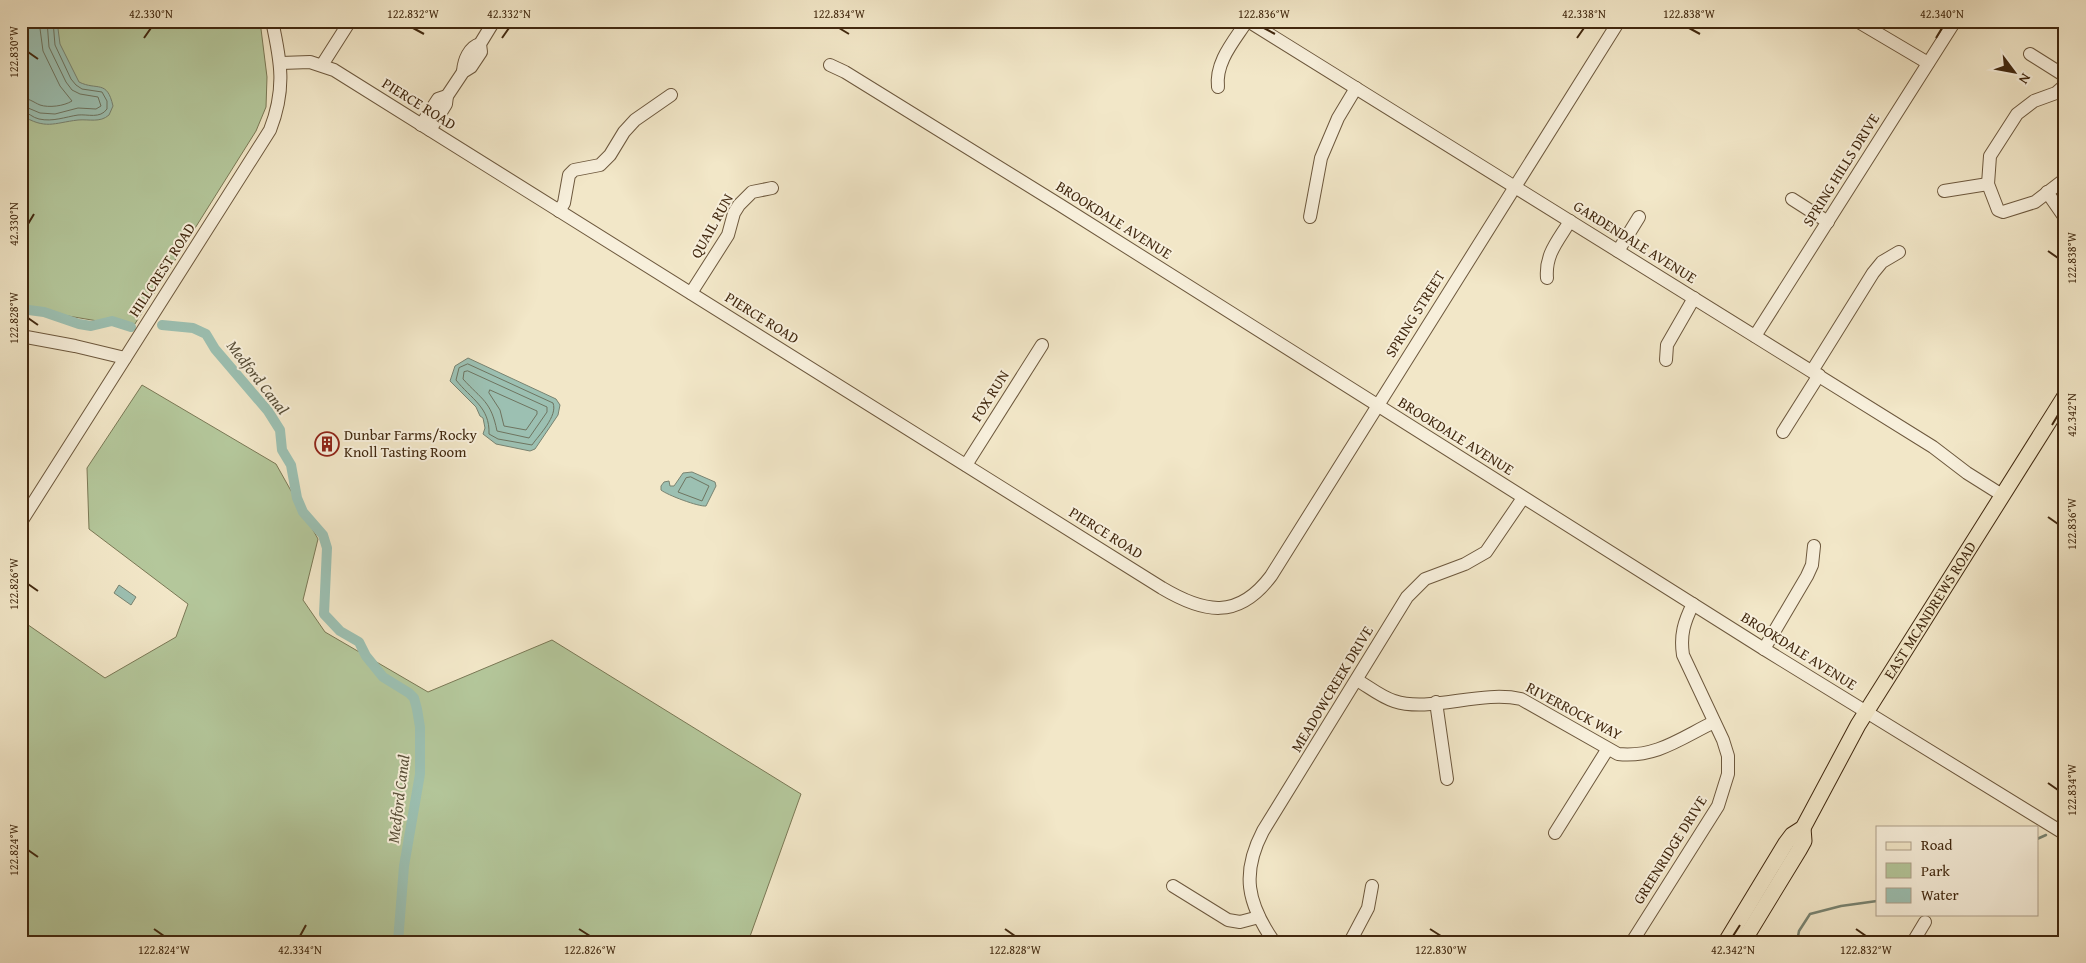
<svg xmlns="http://www.w3.org/2000/svg" width="2086" height="963" viewBox="0 0 2086 963" font-family="'Gentium Book Plus',serif">
<style>
.green{fill:#b4c79b;stroke:#7a7855}
.water{fill:#9cc0b2;stroke:#788371}
.lines{fill:none;stroke-linecap:round;stroke-linejoin:round}
.shore{stroke:#6e7460;stroke-width:1}
.stream{stroke:#788371;stroke-width:2.5}
.canal{stroke:#9cc0b2;stroke-width:10}
.minor-casing{stroke:#6d583d;stroke-width:14}
.major-casing{stroke:#41280f;stroke-width:17}
.minor{stroke:#f7efdb;stroke-width:12}
.major{stroke:#f2e7c8;stroke-width:15}
.ticks{fill:none;stroke:#41280f;stroke-width:2}
.labels{text-anchor:middle;stroke-width:4;stroke-linejoin:round;paint-order:stroke}
.street-label{font-size:15px;fill:#41280f;stroke:#f7efdb}
.poi-label{font-size:15px;fill:#41280f;stroke:#f7efdb;text-anchor:start}
.water-label{font-size:16px;font-style:italic;fill:#584e38;stroke:#f7efdb}
.neatline{fill:none;stroke:#41280f;stroke-width:2}
.ticks-label{font-size:12px;text-anchor:middle;fill:#41280f}
</style>
<rect width="100%" height="100%" fill="#f2e7c8"/>
<filter id="stains"><feTurbulence type="fractalNoise" baseFrequency=".004" numOctaves="4"/><feColorMatrix values="0 0 0 0 .2 0 0 0 0 .09 0 0 0 0 .02 0 0 0 .5 -.17"/></filter>
<radialGradient id="worn" r=".72"><stop offset=".6" stop-color="#630" stop-opacity="0"/><stop offset="1" stop-color="#630" stop-opacity=".3"/></radialGradient>
<g class="green">
<polygon points="21,21 260,21 267,77 266,107 256,131 133,327 21,308"/>
<polygon points="142,385 276,464 318,539 303,600 325,632 428,692 552,640 801,794 748,942 38,942 21,931 21,620 105,678 176,637 188,604 89,529 87,468"/>
</g>
<g class="water">
<path d="M21,21H57L60,44L79,82C97,91 107,79 113,106L109,115C100,123 89,119 78,120C53,123 46,130 21,115Z"/>
<polygon points="468,358 556,399 560,405 558,415 535,449 530,451 496,444 483,434 485,428 483,418 480,416 476,407 450,381 455,366"/>
<path d="M692,472L715,482L716,486L706,506C699,507 667,495 661,490V486L664,482L669,481L670,486H674L683,473Z"/>
<polygon points="119,585 136,597 131,605 114,593"/>
</g>
<g class="lines">
<g class="shore">
<path d="M21,98C29,98 33,102 40,105C49,108 64,106 72,101L60,86L43,51L39,21"/>
<polyline points="21,105 40,113 55,114 78,108 96,109 101,106 98,97 80,94 72,90 66,82 49,47 47,21"/>
<path d="M21,111C28,112 33,118 39,119C53,122 65,117 78,115C88,114 100,119 107,109V101L102,92L82,89L76,85L71,79L55,45L53,21"/>
<path d="M468,364L553,403C558,416 539,435 532,445L498,439L489,434C490,407 471,399 456,380L459,368Z"/>
<path d="M468,371L547,407V412L529,438L497,431C491,401 482,400 463,379L464,372Z"/>
<polygon points="490,390 537,411 537,414 526,430 504,426 500,410 489,393"/>
<polygon points="691,477 709,486 702,501 678,492 686,478"/>
</g>
<g class="stream">
<polyline points="2037,839 2046,835"/>
<polyline points="1797,942 1799,931 1810,914 1841,906 1877,901"/>
</g>
<g class="canal">
<polyline points="21,309 44,312 79,324 91,326 112,321 131,327"/>
<polyline points="162,325 193,328 206,334 215,349 268,411 280,430 282,450 291,465 297,498 303,512 323,535 327,548 324,614 340,631 359,642 366,656 383,677 409,693 414,698 417,709 420,727 420,774 404,866 398,942"/>
</g>
<g class="minor-casing">
<g id="minor">
<polyline points="1248,21 1933,447 1967,473 2002,495"/>
<polyline points="1857,21 1928,63"/>
<polyline points="2060,21 2065,24"/>
<polyline points="2030,54 2065,76"/>
<path d="M281,63L310,62L334,70L1162,588C1204,613 1238,620 1271,576L1619,21"/>
<polyline points="322,65 350,21"/>
<polyline points="830,65 845,72 1060,205 1764,649 2065,834"/>
<path d="M463,71C464,60 469,47 480,44"/>
<polyline points="2065,85 2056,93 2034,101 2017,114 1990,156 1988,184 1998,210 2003,212 2035,202 2065,179"/>
<path d="M1218,87C1215,62 1234,41 1247,21"/>
<polyline points="421,125 438,99 447,96"/>
<polyline points="430,130 446,104 447,96 463,72 471,67 481,52 480,44 494,21"/>
<polyline points="1944,191 1988,184"/>
<polyline points="2047,192 2065,218"/>
<polyline points="1792,199 1828,222"/>
<polyline points="559,211 564,203 569,175 574,170 600,165 610,155 624,132 635,120 671,95"/>
<polyline points="1310,217 1321,158 1338,118 1356,88"/>
<polyline points="1618,251 1639,217"/>
<path d="M1547,278C1545,254 1558,241 1570,221"/>
<polyline points="691,293 728,235 734,213 739,205 752,192 772,188"/>
<polyline points="21,336 75,346 125,358"/>
<polyline points="1755,336 1955,21"/>
<polyline points="1666,360 1667,345 1694,298"/>
<polyline points="1812,371 1873,273 1882,262 1899,252"/>
<polyline points="1783,432 1819,375"/>
<polyline points="966,465 1042,345"/>
<path d="M21,522L270,130C286,89 281,62 272,21"/>
<polyline points="1764,649 1807,576 1812,565 1814,546"/>
<path d="M1357,680C1369,687 1381,697 1394,701C1430,713 1480,690 1521,699L1618,754C1656,758 1681,738 1714,722"/>
<polyline points="1436,702 1447,779"/>
<polyline points="1555,833 1607,750"/>
<polyline points="1173,886 1228,920 1240,922 1259,917"/>
<path d="M1274,942C1247,903 1241,873 1263,831L1407,597L1425,579L1465,564L1486,552L1523,498"/>
<polyline points="1350,942 1368,908 1372,886"/>
<path d="M1632,942L1718,806L1728,774V756L1723,740L1683,655C1680,635 1684,622 1693,604"/>
<polyline points="1913,942 1925,922"/>
</g>
</g>
<g class="major-casing">
<g id="major">
<path id="s1" d="M1726,942L1786,843L1792,835L1803,828L1858,725L2065,396"/>
<polyline points="1743,942 1799,850 1804,841 1803,828"/>
</g>
</g>
<use href="#minor" class="minor"/>
<use href="#major" class="major"/>
</g>
<path class="ticks" d="M413,28L424,34M839,28L849,34M1264,28L1275,34M1689,28L1700,34M144,38L151,28M502,38L509,28M1577,38L1584,28M1936,38L1942,28M28,52L38,59M28,224L34,214M2048,251L2058,258M28,318L38,325M2052,425L2058,415M2048,517L2058,524M28,584L38,591M2048,783L2058,790M28,850L38,857M154,929L164,936M579,929L590,936M1005,929L1015,936M1430,929L1441,936M1856,929L1866,936M300,936L306,925M1733,936L1740,925"/>
<defs>
<g id="building-ring" transform="scale(1.25)"><circle r="9.5" fill="#f7efdb" stroke="#8f2418" stroke-width="1.5"/><path d="M-4-6H4V6H1V3H-1V6H-4ZM-2.5-4.3h1.7v1.8h-1.7ZM.8-4.3h1.7v1.8H.8ZM-2.5-1h1.7V.8h-1.7ZM.8-1h1.7V.8H.8Z" fill="#8f2418"/></g>
</defs>
<g fill-rule="evenodd">
<use href="#building-ring" x="327" y="444"/>
</g>
<g class="labels">
<g class="street-label">
<text transform="translate(419 104) rotate(32)" y="5">PIERCE ROAD</text>
<text transform="translate(1841 170) rotate(-58)" y="5">SPRING HILLS DRIVE</text>
<text transform="translate(1114 220) rotate(32)" y="5">BROOKDALE AVENUE</text>
<text transform="translate(712 226) rotate(-61)" y="5">QUAIL RUN</text>
<text transform="translate(1635 242) rotate(32)" y="5">GARDENDALE AVENUE</text>
<text transform="translate(162 270) rotate(-57)" y="5">HILLCREST ROAD</text>
<text transform="translate(1415 314) rotate(-58)" y="5">SPRING STREET</text>
<text transform="translate(762 318) rotate(32)" y="5">PIERCE ROAD</text>
<text transform="translate(990 396) rotate(-58)" y="5">FOX RUN</text>
<text transform="translate(1456 436) rotate(32)" y="5">BROOKDALE AVENUE</text>
<text transform="translate(1106 533) rotate(32)" y="5">PIERCE ROAD</text>
<text dy="5" stroke="none"><textPath href="#s1" startOffset="391">EAST MCANDREWS ROAD</textPath></text>
<text transform="translate(1799 651) rotate(32)" y="5">BROOKDALE AVENUE</text>
<text transform="translate(1332 689) rotate(-59)" y="5">MEADOWCREEK DRIVE</text>
<text transform="translate(1574 711) rotate(28)" y="5">RIVERROCK WAY</text>
<text transform="translate(1670 850) rotate(-58)" y="5">GREENRIDGE DRIVE</text>
</g>
<g class="poi-label">
<text x="344" y="440">Dunbar Farms/Rocky<tspan x="344" dy="17">Knoll Tasting Room</tspan></text>
</g>
<g class="water-label">
<text transform="translate(258 377) rotate(52)" y="6">Medford Canal</text>
<text transform="translate(398 799) rotate(-83)" y="6">Medford Canal</text>
</g>
</g>
<rect width="2086" height="963" fill="none" stroke="#f2e7c8" stroke-width="55"/>
<rect x="1876" y="826" width="162" height="90" fill="#f7efdb" stroke="#ae9f89"/>
<rect x="1886" y="842" width="25" height="8" fill="#f2e7c8" stroke="#ae9f89"/>
<text x="1921" y="850" font-size="15" fill="#41280f">Road</text>
<rect x="1886" y="863" width="25" height="15" fill="#b4c79b" stroke="#ae9f89"/>
<text x="1921" y="876" font-size="15" fill="#41280f">Park</text>
<rect x="1886" y="888" width="25" height="15" fill="#9cc0b2" stroke="#ae9f89"/>
<text x="1921" y="900" font-size="15" fill="#41280f">Water</text>
<g transform="translate(2014 72) rotate(122)" stroke="#f7efdb" stroke-width="4" paint-order="stroke">
<path d="M0-4L9 19L0 12L-9 19Z" fill="#41280f"/>
<text y="-8" font-size="14" font-weight="bold" text-anchor="middle" fill="#41280f">N</text>
</g>
<rect x="28" y="28" width="2030" height="908" class="neatline"/>
<g class="ticks-label">
<text x="151" y="18">42.330°N</text>
<text x="413" y="18">122.832°W</text>
<text x="509" y="18">42.332°N</text>
<text x="839" y="18">122.834°W</text>
<text x="1264" y="18">122.836°W</text>
<text x="1584" y="18">42.338°N</text>
<text x="1689" y="18">122.838°W</text>
<text x="1942" y="18">42.340°N</text>
<text transform="translate(14 52) rotate(-90)" y="4">122.830°W</text>
<text transform="translate(14 224) rotate(-90)" y="4">42.330°N</text>
<text transform="translate(2072 258) rotate(-90)" y="4">122.838°W</text>
<text transform="translate(14 318) rotate(-90)" y="4">122.828°W</text>
<text transform="translate(2072 415) rotate(-90)" y="4">42.342°N</text>
<text transform="translate(2072 524) rotate(-90)" y="4">122.836°W</text>
<text transform="translate(14 584) rotate(-90)" y="4">122.826°W</text>
<text transform="translate(2072 790) rotate(-90)" y="4">122.834°W</text>
<text transform="translate(14 850) rotate(-90)" y="4">122.824°W</text>
<text x="164" y="954">122.824°W</text>
<text x="300" y="954">42.334°N</text>
<text x="590" y="954">122.826°W</text>
<text x="1015" y="954">122.828°W</text>
<text x="1441" y="954">122.830°W</text>
<text x="1733" y="954">42.342°N</text>
<text x="1866" y="954">122.832°W</text>
</g>
<rect width="100%" height="100%" filter="url(#stains)"/>
<rect width="100%" height="100%" fill="url(#worn)"/>
</svg>
